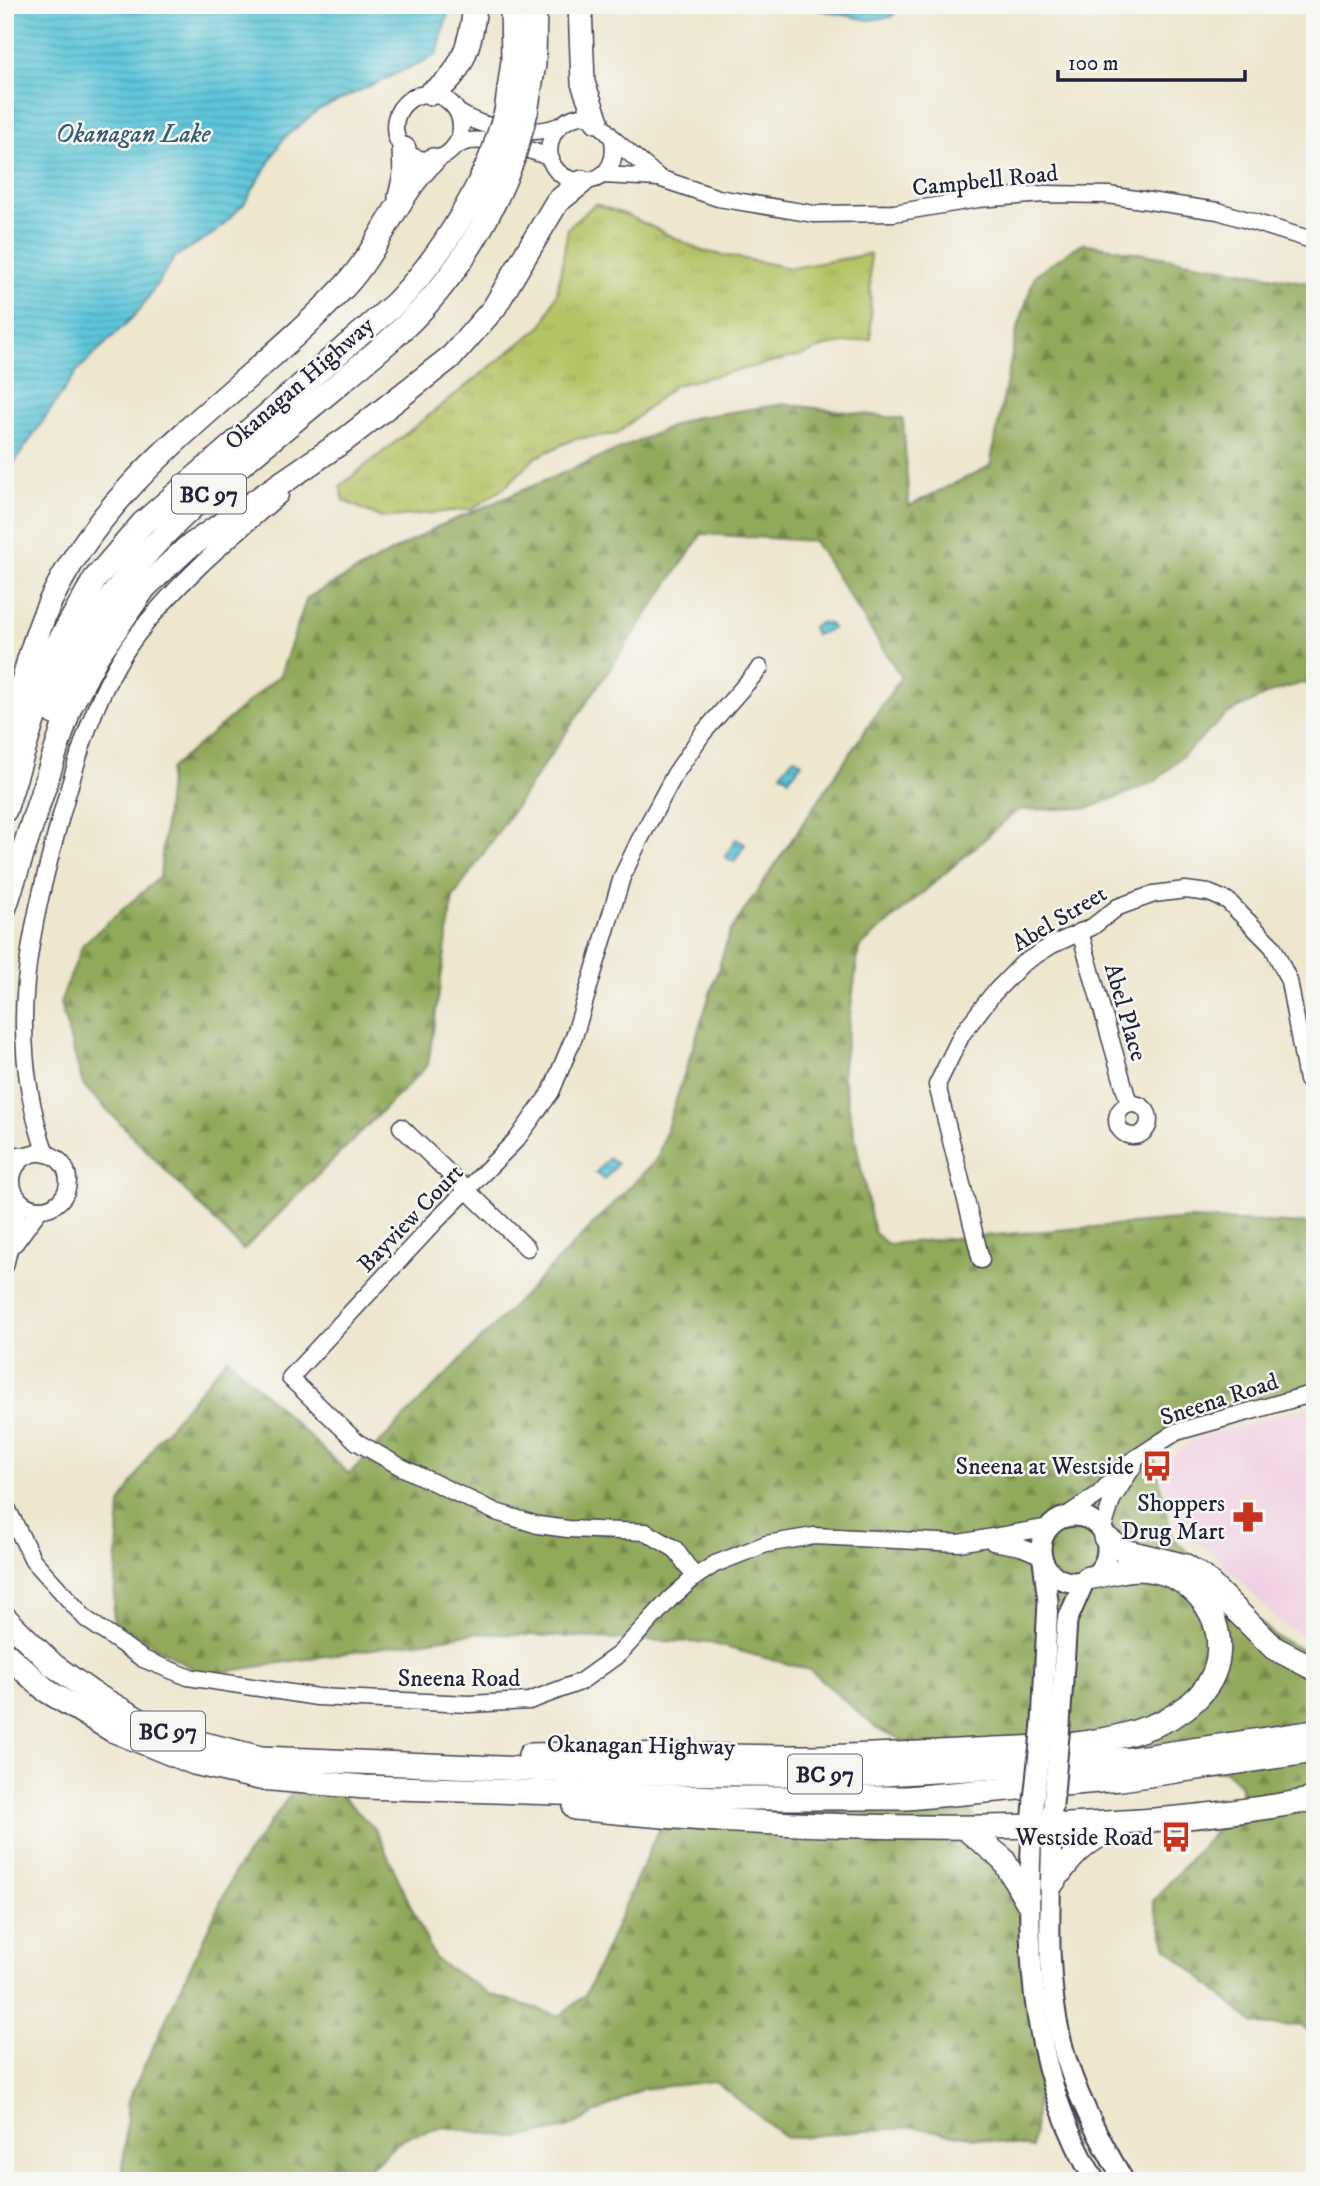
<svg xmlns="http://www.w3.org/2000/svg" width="1320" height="2186" viewBox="0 0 1320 2186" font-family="'IM FELL DW Pica',serif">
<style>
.built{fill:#f1d0e3}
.grass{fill:url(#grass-tufts);stroke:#6c7250;stroke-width:2}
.forest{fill:url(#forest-firs);stroke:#59664a;stroke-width:2}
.water{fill:url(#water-rules);stroke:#40748a;stroke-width:2}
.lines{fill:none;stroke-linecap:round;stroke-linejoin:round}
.minor-casing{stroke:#413f51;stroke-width:19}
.major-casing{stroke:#413f51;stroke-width:23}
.highway-casing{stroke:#413f51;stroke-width:26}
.minor{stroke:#fff;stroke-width:16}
.major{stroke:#fff;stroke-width:19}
.highway{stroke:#fff;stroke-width:23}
.major-bridge-casing{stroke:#413f51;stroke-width:23;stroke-linecap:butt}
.highway-bridge-casing{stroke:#413f51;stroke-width:26;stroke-linecap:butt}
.major-bridge{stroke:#fff;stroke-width:19}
.highway-bridge{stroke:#fff;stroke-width:23}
.labels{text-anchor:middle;stroke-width:5;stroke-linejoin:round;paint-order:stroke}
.shield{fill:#f6f6f2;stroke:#626272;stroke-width:2}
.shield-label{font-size:23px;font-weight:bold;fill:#22223b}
.street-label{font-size:24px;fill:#22223b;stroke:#f6f6f2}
.poi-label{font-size:24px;fill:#22223b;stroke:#f6f6f2;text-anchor:end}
.water-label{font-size:26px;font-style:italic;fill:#375b72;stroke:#f6f6f2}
</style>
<defs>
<pattern id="grass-tufts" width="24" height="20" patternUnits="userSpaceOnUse" patternTransform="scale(1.75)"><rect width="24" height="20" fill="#b5c365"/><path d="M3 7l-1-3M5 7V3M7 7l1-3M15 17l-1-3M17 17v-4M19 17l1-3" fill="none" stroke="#9ba759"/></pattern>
<pattern id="forest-firs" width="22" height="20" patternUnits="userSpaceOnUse" patternTransform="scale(1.75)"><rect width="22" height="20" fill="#90a95a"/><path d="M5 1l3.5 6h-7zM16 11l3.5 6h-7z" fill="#75894c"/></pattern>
<pattern id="water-rules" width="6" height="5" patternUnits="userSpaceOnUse" patternTransform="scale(1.75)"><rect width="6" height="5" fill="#5dc6d9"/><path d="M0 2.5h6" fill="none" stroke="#4ca0b1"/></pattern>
</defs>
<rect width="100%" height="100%" fill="#f6f6f2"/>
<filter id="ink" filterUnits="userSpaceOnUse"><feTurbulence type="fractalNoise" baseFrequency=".0143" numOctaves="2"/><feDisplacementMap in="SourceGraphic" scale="14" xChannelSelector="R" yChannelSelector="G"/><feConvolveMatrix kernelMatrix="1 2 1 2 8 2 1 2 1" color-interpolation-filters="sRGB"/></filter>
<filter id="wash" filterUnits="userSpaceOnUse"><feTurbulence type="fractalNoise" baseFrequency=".00686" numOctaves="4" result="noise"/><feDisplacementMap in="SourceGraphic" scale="28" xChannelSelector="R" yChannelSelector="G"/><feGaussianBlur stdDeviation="1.57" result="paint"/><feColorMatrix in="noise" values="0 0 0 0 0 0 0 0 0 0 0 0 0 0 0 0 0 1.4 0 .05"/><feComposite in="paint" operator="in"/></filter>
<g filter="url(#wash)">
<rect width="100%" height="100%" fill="#eee6cd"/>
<polygon class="built" points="1315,1405 1315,1643 1281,1623 1209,1549 1181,1535 1158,1471 1185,1445 1212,1433"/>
<polygon class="grass" points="595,204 627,215 702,251 792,268 870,254 871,339 827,346 803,355 675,385 617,434 574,439 536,457 504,488 472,509 382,518 344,501 340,486 543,325 557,293 568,228"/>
<g class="forest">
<polygon points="1082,243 1315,284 1315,685 1302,683 1272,692 1227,714 1156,781 1120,796 1089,808 1018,810 859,948 842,1074 874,1232 887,1244 1189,1219 1315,1224 1315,1396 1182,1438 1154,1456 1172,1537 1274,1636 1315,1656 1315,2037 1301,2026 1254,2024 1167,1948 1153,1901 1241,1802 1241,1785 1226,1771 941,1759 875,1727 810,1670 710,1643 476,1633 203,1675 113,1621 120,1504 157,1441 227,1358 349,1474 657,1159 730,932 901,677 814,541 702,534 453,898 428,1065 243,1250 83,1085 60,1003 83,944 160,877 170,769 280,675 307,598 437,527 691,418 784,404 903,419 909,506 990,466 1016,334 1035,275"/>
<polygon points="686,1767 948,1783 1019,1874 1053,1968 1032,2148 913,2127 786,2138 715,2081 642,2089 567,2128 518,2138 444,2127 403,2138 356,2181 122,2181 128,2101 235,1871 298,1784 330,1784 376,1830 435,1959 490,1994 560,2016 586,1994"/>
</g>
<g class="water">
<polygon points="5,5 450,5 437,55 318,110 283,139 244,204 216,232 175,257 139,311 78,370 5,476"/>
<polygon points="796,5 901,5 891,17 868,20"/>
<polygon points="821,622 830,624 832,629 815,635 812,627"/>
<polygon points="794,757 802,763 789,779 781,773"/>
<polygon points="736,839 745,844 734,862 725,857"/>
<polygon points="609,1158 617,1164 604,1180 596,1173"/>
</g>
</g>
<g filter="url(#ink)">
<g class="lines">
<g class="minor-casing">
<g id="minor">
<circle cx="428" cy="127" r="33"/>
<path d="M458,112C483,129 531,137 559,126"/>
<path d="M613,140C623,198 540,191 550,143C552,134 557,127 565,122C594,104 602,130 618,143C631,155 646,166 659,178"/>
<path d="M454,147C459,145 465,141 470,141C487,138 536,150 551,159"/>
<polyline points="603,175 659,178 718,198 814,214 894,213 978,199 1044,194 1108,195 1218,211 1315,241"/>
<polyline points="1080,932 1129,1104"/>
<circle cx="1133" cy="1120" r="16"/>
<polyline points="401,1127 527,1248"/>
<circle cx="40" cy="1181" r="28"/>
<polyline points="5,1154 27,1156"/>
<path d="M46,1154C4,1034 29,934 61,816C79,752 96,690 136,636C177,582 229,539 280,495"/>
<polyline points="15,1243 40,1209"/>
<polyline points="981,1260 937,1085 962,1034 992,995 1022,964 1052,945 1092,927 1118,907 1154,894 1185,890 1209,893 1228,901 1273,947 1289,981 1307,1080 1315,1089"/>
<polyline points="5,1266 18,1212 15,1193"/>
<polyline points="5,1504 33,1560 86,1619 143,1659 188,1677 317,1697 469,1704 529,1701 580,1682 619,1654 670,1599 695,1577 715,1564 766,1544 814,1536 959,1543 1050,1527"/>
<polyline points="1063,1518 1099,1494 1127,1464 1176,1432 1315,1393"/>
<polyline points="1102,1532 1112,1500 1134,1465"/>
<polyline points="993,1542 1021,1547 1042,1556"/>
<polyline points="695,1577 675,1549 646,1532 568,1529 538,1525 496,1512 401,1467 357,1442 290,1378 434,1223 517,1139 551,1092 574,1037 622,877 639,841 675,774 703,733 760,668"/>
</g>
</g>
<g class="major-casing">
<g id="major">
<circle cx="1074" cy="1549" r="33"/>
<polyline points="1042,1723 1048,1601 1043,1560"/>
<polyline points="1060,1724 1067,1621 1085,1580"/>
<path d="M1034,1800C1024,1932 1025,2063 1095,2181"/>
<path d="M1052,1811C1052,1887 1043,1966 1061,2040C1073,2090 1098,2137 1124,2181"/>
</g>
</g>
<g class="highway-casing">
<g id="highway">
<polyline points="580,5 583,83 597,121"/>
<path d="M431,93C462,78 472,38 475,5"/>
<polyline points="506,112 513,61 512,5"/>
<polyline points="526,112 534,64 535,5"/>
<polyline points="400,197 405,175 404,149"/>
<path d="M54,713C67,674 83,637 107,603C168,515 261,450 342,381C370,357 400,334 425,306C465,262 493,212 514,156"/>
<path d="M5,754C18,703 28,650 50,602C114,467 247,391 345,286C380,248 396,196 433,160"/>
<path d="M5,810L56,647L95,579L143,523L396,303C439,258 469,210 493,152"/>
<polyline points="5,907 70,707 97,656 145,587 187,548 346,439 452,356 494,308 557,202 582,182"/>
<polyline points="1105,1537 1124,1551 1186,1566 1204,1578 1274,1648 1315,1669"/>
<polyline points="5,1618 53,1665 92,1693 141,1721 196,1742 261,1758 622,1773 868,1775 1131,1759 1315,1732"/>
<polyline points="5,1653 47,1691 112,1730 194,1763 260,1778 365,1787 720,1798 907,1798 1121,1779 1315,1751"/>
<path d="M530,1755C624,1752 717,1757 811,1757C865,1756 920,1753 975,1750C1033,1747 1097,1748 1152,1726C1182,1715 1214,1691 1218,1657C1224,1610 1187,1571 1140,1569C1123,1569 1105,1575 1088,1578"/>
<path d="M575,1808C730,1824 879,1830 1035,1826C1130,1823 1222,1817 1315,1799"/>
<polyline points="966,1829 1003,1859 1027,1901"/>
<path d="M1051,1885C1069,1859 1085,1839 1116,1829"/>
</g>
</g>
<use href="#minor" class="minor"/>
<use href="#major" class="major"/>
<use href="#highway" class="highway"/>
<g class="major-bridge-casing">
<g id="major-bridge">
<polyline points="1034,1800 1042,1723"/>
<polyline points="1053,1805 1060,1724"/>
</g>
</g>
<g class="highway-bridge-casing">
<g id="highway-bridge">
<polyline points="493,152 506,112"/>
<polyline points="514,156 526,112"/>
</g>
</g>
<use href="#major-bridge" class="major-bridge"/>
<use href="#highway-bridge" class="highway-bridge"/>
</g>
</g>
<defs>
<g id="bus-bare" transform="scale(2.415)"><path d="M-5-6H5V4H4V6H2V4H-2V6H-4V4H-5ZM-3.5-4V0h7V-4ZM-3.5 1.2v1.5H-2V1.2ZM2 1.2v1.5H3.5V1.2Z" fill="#c8321e" stroke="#f6f6f2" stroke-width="2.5" paint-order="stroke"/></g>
<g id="pharmacy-bare" transform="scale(2.415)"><path d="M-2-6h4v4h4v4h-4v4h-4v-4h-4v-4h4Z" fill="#c8321e" stroke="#f6f6f2" stroke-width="2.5" paint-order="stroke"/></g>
</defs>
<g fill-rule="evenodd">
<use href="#bus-bare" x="1157" y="1466"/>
<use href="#pharmacy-bare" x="1248" y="1517"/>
<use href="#bus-bare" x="1176" y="1837"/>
</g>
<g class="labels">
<g class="shield">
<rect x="172" y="474.5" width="74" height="39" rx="5"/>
<rect x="131" y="1711.5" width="74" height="39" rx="5"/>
<rect x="788" y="1754.5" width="74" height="39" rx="5"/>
</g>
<g class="shield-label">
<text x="209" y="502">BC 97</text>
<text x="168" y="1739">BC 97</text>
<text x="825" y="1782">BC 97</text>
</g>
<g class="street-label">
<text transform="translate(985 180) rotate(-6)" y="8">Campbell Road</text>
<text transform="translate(299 383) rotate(-41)" y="8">Okanagan Highway</text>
<text transform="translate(1059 918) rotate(-31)" y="8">Abel Street</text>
<text transform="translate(1126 1012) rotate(74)" y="8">Abel Place</text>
<text transform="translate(410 1218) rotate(-46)" y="8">Bayview Court</text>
<text transform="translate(1219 1399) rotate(-18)" y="8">Sneena Road</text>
<text x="459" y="1686">Sneena Road</text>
<text transform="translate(641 1745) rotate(1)" y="8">Okanagan Highway</text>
</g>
<g class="poi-label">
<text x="1134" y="1474">Sneena at Westside</text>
<text x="1225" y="1511">Shoppers<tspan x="1225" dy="28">Drug Mart</tspan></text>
<text x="1153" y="1845">Westside Road</text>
</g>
<g class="water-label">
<text x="133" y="142">Okanagan Lake</text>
</g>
</g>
<rect width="1320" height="2186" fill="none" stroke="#f6f6f2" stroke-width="28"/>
<path d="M1058 70v10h187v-10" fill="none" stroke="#22223b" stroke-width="3.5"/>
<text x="1068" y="70" font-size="21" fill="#22223b" stroke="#f6f6f2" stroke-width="5" paint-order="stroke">100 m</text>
</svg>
